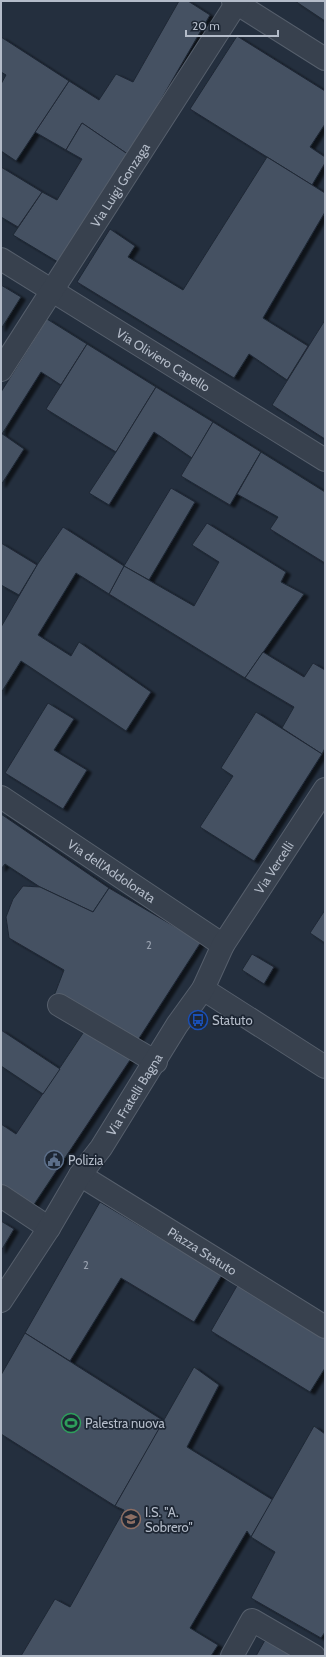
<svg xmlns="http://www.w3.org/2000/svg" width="326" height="1657" viewBox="0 0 326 1657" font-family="Cabin,sans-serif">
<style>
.building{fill:#455162;stroke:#1f2835;filter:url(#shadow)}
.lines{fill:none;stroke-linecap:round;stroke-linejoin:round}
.minor-casing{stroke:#565f6c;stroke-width:24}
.minor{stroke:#38414e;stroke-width:22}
.labels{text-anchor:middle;stroke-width:3.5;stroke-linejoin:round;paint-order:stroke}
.number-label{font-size:11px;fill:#98a1af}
.street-label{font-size:13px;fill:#b4bcc9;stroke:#1d2633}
.poi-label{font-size:13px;fill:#b4bcc9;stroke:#1d2633;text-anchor:start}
</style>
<defs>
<filter id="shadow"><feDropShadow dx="4.5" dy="2.5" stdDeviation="1" flood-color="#0009"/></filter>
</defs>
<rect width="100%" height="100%" fill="#242f3e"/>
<g class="building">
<polygon points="179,1 188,1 210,15 129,155 82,123 66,150 35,132 69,81 99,100 116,74 133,82"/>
<polygon points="295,1 325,1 325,21"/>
<polygon points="237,36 325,91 325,124 310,147 325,157 325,163 312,185 190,109"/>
<polygon points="1,37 69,81 16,161 1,151 1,84 6,75 1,72"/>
<polygon points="82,123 129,155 58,262 13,235 42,192 57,200 82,159 66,150"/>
<polygon points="267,157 325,193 325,212 263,318 308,346 287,380 249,354 234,378 77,282 110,229 135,246 128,257 183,290"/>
<polygon points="1,167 42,192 18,227 1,217"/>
<polygon points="1,285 21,297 1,329"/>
<polygon points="47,319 87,344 61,385 41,372 2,434 1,433 1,392"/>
<polygon points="325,320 325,439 272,405"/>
<polygon points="87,344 156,387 116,452 46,409"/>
<polygon points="156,387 213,422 192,458 154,432 109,505 89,493 116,452"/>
<polygon points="213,422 261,452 230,505 181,476"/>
<polygon points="1,433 24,449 1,485"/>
<polygon points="261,452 325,492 325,563 270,529 278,517 237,494"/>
<polygon points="171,488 195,502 149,580 124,566"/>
<polygon points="207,523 286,572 281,582 304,594 245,678 109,594 124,566 194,606 219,562 192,545"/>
<polygon points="63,527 124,566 109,594 76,573 38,635 71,656 79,642 151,692 126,731 21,661 1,693 1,627 37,565"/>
<polygon points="1,543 37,565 19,595 1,585"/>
<polygon points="263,652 304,677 313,663 325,670 325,748 322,754 282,728 294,707 245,678"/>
<polygon points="48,703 74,719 54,750 87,770 63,809 5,773"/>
<polygon points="256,712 322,754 254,861 200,827 233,776 221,768"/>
<polygon points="1,814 109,888 93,912 40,887 5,864 1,869"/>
<polygon points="23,886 40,887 93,912 109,888 201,942 136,1043 54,996 64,970 9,938 6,917 13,899"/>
<polygon points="325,910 325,943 310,933"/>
<polygon points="252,954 274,967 264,984 242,970"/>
<polygon points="87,1027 132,1057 31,1209 1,1189 1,1124 16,1134"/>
<polygon points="1,1030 60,1069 43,1094 1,1066"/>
<polygon points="100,1202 222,1275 194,1322 121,1278 70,1361 25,1333"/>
<polygon points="1,1221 14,1229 1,1251"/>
<polygon points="238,1284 325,1337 325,1368 310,1392 211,1331"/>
<polygon points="25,1333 164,1421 115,1506 1,1434 1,1375"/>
<polygon points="194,1367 219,1385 187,1447 273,1500 251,1537 247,1531 190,1628 218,1645 211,1656 21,1656 55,1599 70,1607 124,1510 115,1506"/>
<polygon points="314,1426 325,1434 325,1632 321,1638 251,1598 275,1552 251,1537"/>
<polygon points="265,1640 292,1656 256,1656"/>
</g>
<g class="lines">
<g class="minor-casing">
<g id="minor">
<polyline points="233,1 325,59"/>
<path id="s1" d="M1,259L325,460"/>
<path id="s2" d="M1,370L238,1"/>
<path id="s3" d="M1,797L223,945"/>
<polyline points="203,989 325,1067"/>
<polyline points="59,1005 156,1062"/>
<path id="s4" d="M80,1175L325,1327"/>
<polyline points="1,1196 49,1228"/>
<path id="s5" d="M1,1301L49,1228L80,1175L101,1148L177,1025L203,989L223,945L325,789"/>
<polyline points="232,1656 252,1620 314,1656"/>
</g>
</g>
<use href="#minor" class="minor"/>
</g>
<defs>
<g id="bus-ring" transform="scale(1)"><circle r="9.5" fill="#1d2633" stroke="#1a4fb4" stroke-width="1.5"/><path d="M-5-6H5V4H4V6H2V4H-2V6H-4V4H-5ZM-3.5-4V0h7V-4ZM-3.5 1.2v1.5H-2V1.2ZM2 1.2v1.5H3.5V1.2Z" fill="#1a4fb4"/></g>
<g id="civic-ring" transform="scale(1)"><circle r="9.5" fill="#1d2633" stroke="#5c6f8a" stroke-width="1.5"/><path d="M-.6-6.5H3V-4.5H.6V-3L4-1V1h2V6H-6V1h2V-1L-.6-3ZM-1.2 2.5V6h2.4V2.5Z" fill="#5c6f8a"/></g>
<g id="stadium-ring" transform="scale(1)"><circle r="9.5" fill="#1d2633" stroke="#2e9e5b" stroke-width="1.5"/><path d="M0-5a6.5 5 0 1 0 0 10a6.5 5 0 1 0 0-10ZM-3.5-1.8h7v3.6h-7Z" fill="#2e9e5b"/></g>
<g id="school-ring" transform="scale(1)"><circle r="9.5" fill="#1d2633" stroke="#8d6e63" stroke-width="1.5"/><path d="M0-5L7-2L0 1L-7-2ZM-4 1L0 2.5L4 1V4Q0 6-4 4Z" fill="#8d6e63"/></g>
</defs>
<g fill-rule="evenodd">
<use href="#bus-ring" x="198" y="1020"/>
<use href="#civic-ring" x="54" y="1160"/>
<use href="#stadium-ring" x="71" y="1423"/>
<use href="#school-ring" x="131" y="1519"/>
</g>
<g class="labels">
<g class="number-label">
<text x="149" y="949">2</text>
<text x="86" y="1269">2</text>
</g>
<g class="street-label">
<text dy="5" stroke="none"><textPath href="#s2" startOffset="220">Via Luigi Gonzaga</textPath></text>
<text dy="5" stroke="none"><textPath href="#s1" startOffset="191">Via Oliviero Capello</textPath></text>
<text dy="5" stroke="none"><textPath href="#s5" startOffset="513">Via Vercelli</textPath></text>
<text dy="5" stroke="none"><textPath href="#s3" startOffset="133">Via dell'Addolorata</textPath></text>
<text dy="5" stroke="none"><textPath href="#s5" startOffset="246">Via Fratelli Bagna</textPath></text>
<text dy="5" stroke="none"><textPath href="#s4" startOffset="144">Piazza Statuto</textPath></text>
</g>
<g class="poi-label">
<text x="212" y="1025">Statuto</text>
<text x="68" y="1165">Polizia</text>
<text x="85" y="1428">Palestra nuova</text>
<text x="145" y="1517">I.S. "A.<tspan x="145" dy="15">Sobrero"</tspan></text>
</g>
</g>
<rect width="326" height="1657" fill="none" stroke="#b4bcc9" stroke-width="4"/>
<path d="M186 30v6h92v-6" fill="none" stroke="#b4bcc9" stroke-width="2"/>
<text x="192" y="30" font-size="12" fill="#b4bcc9" stroke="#1d2633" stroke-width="3" paint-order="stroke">20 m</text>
</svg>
